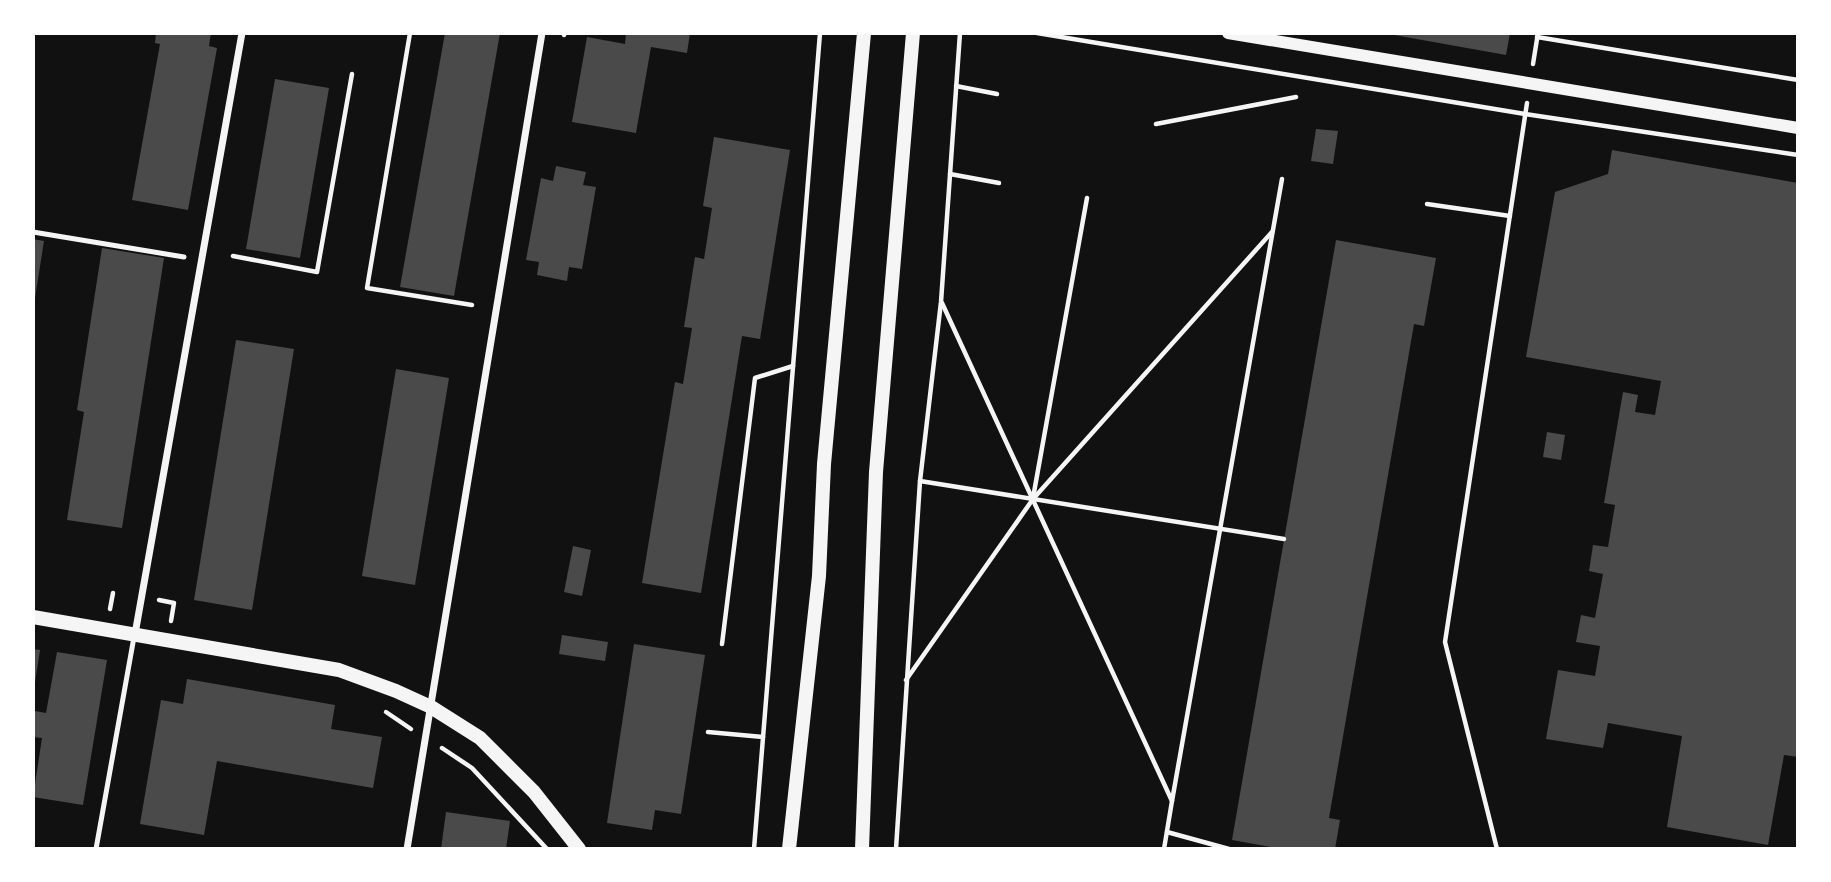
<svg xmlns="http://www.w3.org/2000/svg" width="1831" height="882" viewBox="0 0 1831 882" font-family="'IBM Plex Sans',sans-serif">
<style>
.building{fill:#4a4a4a}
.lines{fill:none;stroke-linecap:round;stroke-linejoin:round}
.path{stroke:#f5f5f5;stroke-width:4.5}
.service{stroke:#f5f5f5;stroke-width:5}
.minor{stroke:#f5f5f5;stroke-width:7}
.tertiary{stroke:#f5f5f5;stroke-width:12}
.secondary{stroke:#f5f5f5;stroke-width:14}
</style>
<rect width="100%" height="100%" fill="#111"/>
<g class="building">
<polygon points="156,33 211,33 209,46 217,48 188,210 132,200 160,44 155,43"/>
<polygon points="445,33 500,33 454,296 400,287"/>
<polygon points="626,33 690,33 687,53 651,47 636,133 572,122 587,37 625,44"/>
<polygon points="1383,33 1510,33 1506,55"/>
<polygon points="275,79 329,88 300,258 246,249"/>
<polygon points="1316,129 1338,131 1333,164 1311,161"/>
<polygon points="714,137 790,150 760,339 742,336 701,593 642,583 675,382 683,384 692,328 684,327 695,257 704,259 712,208 703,206"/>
<polygon points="1612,150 1798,183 1798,757 1784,755 1768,845 1667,827 1682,736 1608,723 1603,748 1546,739 1558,670 1595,676 1600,646 1576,642 1581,615 1595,618 1603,574 1589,571 1593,545 1608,547 1615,505 1604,503 1623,392 1638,395 1635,412 1655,415 1661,381 1526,357 1555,192 1608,174"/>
<polygon points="556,166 586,172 583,185 596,187 582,269 569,267 567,281 537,275 539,262 526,260 541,178 553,181"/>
<polygon points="33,239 44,241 35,298 33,298"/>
<polygon points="1336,240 1436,258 1424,326 1414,324 1329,818 1340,820 1335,849 1281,849 1232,840"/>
<polygon points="102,248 164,258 122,528 67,520 84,412 77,410"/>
<polygon points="236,340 294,349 252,610 194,600"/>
<polygon points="396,369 449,378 415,585 362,576"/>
<polygon points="1547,432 1565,435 1561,460 1543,457"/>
<polygon points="573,546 591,550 582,596 564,592"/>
<polygon points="562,635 608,642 605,661 559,654"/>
<polygon points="634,644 705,655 681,814 655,810 652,830 607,823"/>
<polygon points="33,649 40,650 35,682 33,682"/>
<polygon points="57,652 107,660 83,805 33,797 42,738 33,737 33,719 35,711 46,713"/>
<polygon points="187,679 335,705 331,729 382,737 373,788 217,761 204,835 140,824 161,700 183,704"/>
<polygon points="446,812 510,821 506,849 441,849"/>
</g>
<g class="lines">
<g class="path">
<polyline points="410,33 367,288 472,305"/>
<polyline points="1037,33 1525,114 1798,155"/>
<polyline points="564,35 565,33"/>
<polyline points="1537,37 1798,80"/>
<polyline points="1533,64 1538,33"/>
<polyline points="956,86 997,94"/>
<polyline points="1156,124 1296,97"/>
<polyline points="950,174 999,183"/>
<polyline points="1427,204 1510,216"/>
<polyline points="233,256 317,272 352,74"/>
<polyline points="942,303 1172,801 1164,849"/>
<polyline points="920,481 1284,539"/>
<polyline points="1033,498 1087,198"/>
<polyline points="159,600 174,603 171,621"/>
<polyline points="110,609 113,593"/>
<polyline points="722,644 755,378 793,366"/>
<polyline points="906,680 1033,499 1272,232"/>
<polyline points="386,712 411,729"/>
<polyline points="708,732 763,737"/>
<polyline points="442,748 472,768 547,849"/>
<polyline points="1172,801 1282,179"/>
<polyline points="1167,832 1229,849"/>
<polyline points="754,849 820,33"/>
<polyline points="896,849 920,481 941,302 960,33"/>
<polyline points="1497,849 1445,642 1527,103"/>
</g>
<g class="service">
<polyline points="33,232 184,257"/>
<polyline points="96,849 134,637"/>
</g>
<g class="minor">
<polyline points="135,634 242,33"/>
<polyline points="407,849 542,33"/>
</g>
<polyline class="tertiary" points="1228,33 1798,128"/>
<g class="secondary">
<polyline points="33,617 339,670 396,691 431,707 480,738 534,792 579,849"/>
<polyline points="789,849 819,576 824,464 864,33"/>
<polyline points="862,849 876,472 913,33"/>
</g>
</g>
<rect width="1831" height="882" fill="none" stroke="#ffffff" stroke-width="70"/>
</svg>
